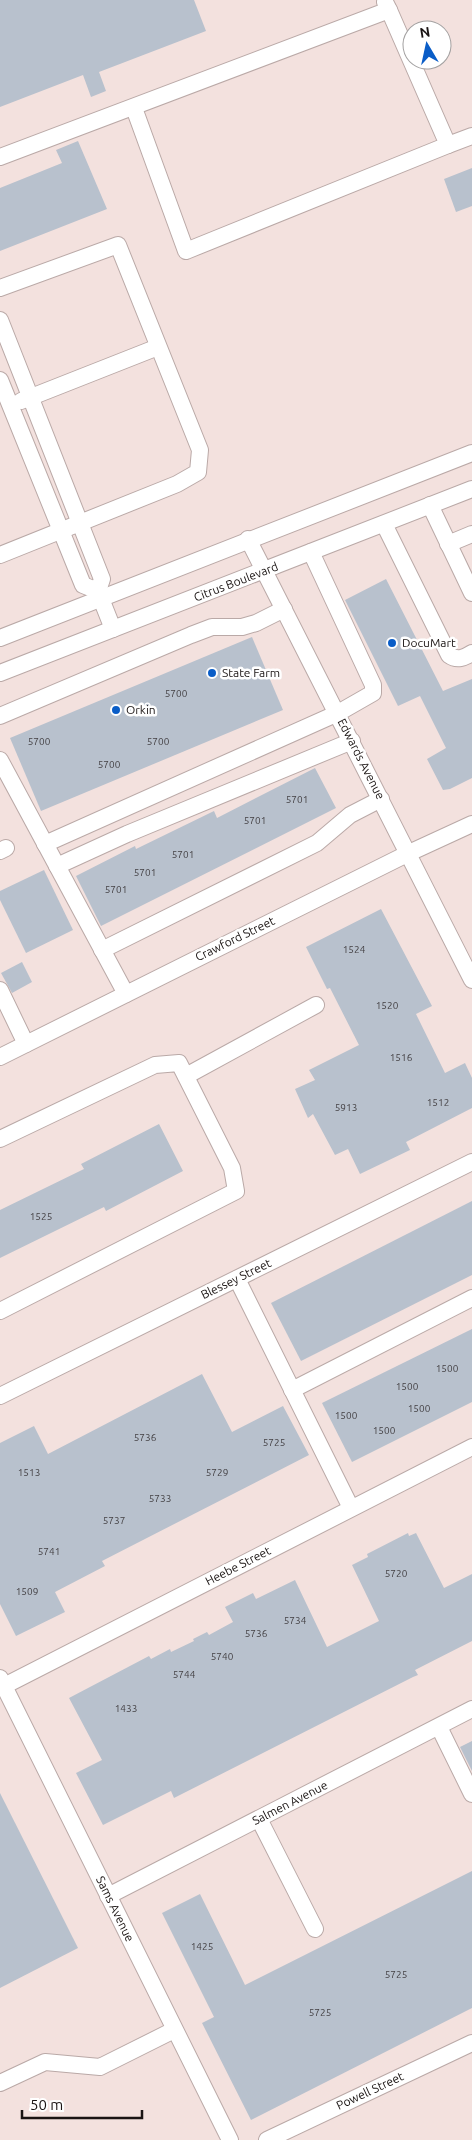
<svg xmlns="http://www.w3.org/2000/svg" width="472" height="2140" viewBox="0 0 472 2140" font-family="Ubuntu,sans-serif">
<style>
.building{fill:#b8c1cd}
.lines{fill:none;stroke-linecap:round;stroke-linejoin:round}
.minor-casing{stroke:#baa9a7;stroke-width:18}
.minor{stroke:#fff;stroke-width:16}
.poi-dot{fill:#0a5dc7;stroke:#fff;stroke-width:2}
.labels{text-anchor:middle;stroke-width:5;stroke-linejoin:round;paint-order:stroke}
.number-label{font-size:10px;fill:#423f42}
.street-label{font-size:12px;fill:#1a1413;stroke:#fff}
.poi-label{font-size:12px;fill:#1a1413;stroke:#fff;text-anchor:start}
</style>
<rect width="100%" height="100%" fill="#f3e1de"/>
<g class="building">
<polygon points="0,0 194,0 206,31 99,72 106,91 91,97 83,75 0,107"/>
<polygon points="78,141 107,209 0,251 0,188 62,163 56,150"/>
<polygon points="472,168 472,206 456,212 444,179"/>
<polygon points="386,579 443,691 472,679 472,778 450,789 443,790 427,759 446,748 420,696 398,706 345,600"/>
<polygon points="252,637 283,710 41,811 10,738"/>
<polygon points="315,768 336,808 101,926 76,876 135,846 136,849 214,811 217,818"/>
<polygon points="44,870 73,930 26,953 0,900 0,891"/>
<polygon points="381,909 432,1006 416,1014 445,1073 465,1063 472,1078 472,1108 406,1142 410,1150 360,1174 348,1149 335,1155 313,1114 308,1118 295,1089 315,1080 309,1070 359,1045 330,988 327,989 306,947"/>
<polygon points="22,962 32,982 12,993 1,973"/>
<polygon points="159,1124 183,1171 106,1211 104,1207 0,1258 0,1210 84,1169 81,1164"/>
<polygon points="472,1201 472,1275 301,1361 271,1303"/>
<polygon points="472,1329 472,1402 352,1462 322,1403"/>
<polygon points="202,1374 232,1432 283,1406 309,1455 102,1561 105,1566 55,1592 65,1612 16,1636 0,1604 0,1443 34,1426 48,1454"/>
<polygon points="408,1533 409,1536 416,1533 444,1588 472,1574 472,1641 415,1670 418,1675 413,1677 174,1798 171,1791 103,1825 76,1773 102,1760 69,1698 149,1656 151,1659 170,1649 171,1652 194,1641 193,1639 207,1632 209,1635 233,1622 225,1607 253,1593 256,1599 295,1580 327,1647 379,1621 352,1565 368,1557 367,1554"/>
<polygon points="472,1741 472,1771 460,1747"/>
<polygon points="0,1793 78,1948 0,1988"/>
<polygon points="472,1871 472,2008 251,2120 202,2023 214,2017 162,1913 200,1894 245,1985"/>
</g>
<g class="lines">
<g class="minor-casing">
<g id="minor">
<polyline points="134,108 186,251 448,145 389,10"/>
<polyline points="448,145 472,136"/>
<polyline points="0,157 389,10 385,2"/>
<polyline points="0,288 118,245 200,450 198,472 177,484 0,555"/>
<polyline points="0,320 102,579 98,591 113,629"/>
<polyline points="0,380 83,585 98,591"/>
<polyline points="21,401 158,347"/>
<polyline points="430,505 472,593"/>
<path d="M384,524L449,655C457,661 464,658 472,653"/>
<polyline points="248,539 472,980"/>
<polyline points="448,544 472,534"/>
<polyline points="0,638 472,453"/>
<polyline points="0,673 472,489"/>
<polyline points="0,716 191,635 212,627 242,627 256,623 284,609"/>
<polyline points="0,760 126,994"/>
<polyline points="45,844 338,713 373,693 373,685 311,552"/>
<polyline points="0,851 6,848"/>
<polyline points="57,866 127,834 352,741"/>
<polyline points="102,950 317,843 350,815 381,799"/>
<polyline points="0,990 26,1044"/>
<polyline points="0,1057 409,853 472,824"/>
<polyline points="186,1076 316,1005"/>
<polyline points="0,1139 155,1065 179,1063 232,1168 236,1191 0,1311"/>
<polyline points="237,1279 351,1508"/>
<polyline points="292,1390 472,1298"/>
<polyline points="0,1396 472,1162"/>
<polyline points="0,1678 230,2140"/>
<polyline points="4,1686 472,1447"/>
<polyline points="439,1727 472,1794"/>
<polyline points="259,1819 315,1929"/>
<polyline points="108,1896 472,1709"/>
<polyline points="0,2083 45,2062 100,2067 174,2030"/>
<polyline points="267,2140 472,2043"/>
</g>
</g>
<use href="#minor" class="minor"/>
</g>
<g class="poi-dot">
<circle cx="392" cy="643" r="5"/>
<circle cx="212" cy="673" r="5"/>
<circle cx="116" cy="710" r="5"/>
</g>
<g class="labels">
<g class="number-label">
<text x="176" y="697">5700</text>
<text x="39" y="745">5700</text>
<text x="158" y="745">5700</text>
<text x="109" y="768">5700</text>
<text x="297" y="803">5701</text>
<text x="255" y="824">5701</text>
<text x="183" y="858">5701</text>
<text x="145" y="876">5701</text>
<text x="116" y="893">5701</text>
<text x="354" y="953">1524</text>
<text x="387" y="1009">1520</text>
<text x="401" y="1061">1516</text>
<text x="438" y="1106">1512</text>
<text x="346" y="1111">5913</text>
<text x="41" y="1220">1525</text>
<text x="447" y="1372">1500</text>
<text x="407" y="1390">1500</text>
<text x="419" y="1412">1500</text>
<text x="346" y="1419">1500</text>
<text x="384" y="1434">1500</text>
<text x="145" y="1441">5736</text>
<text x="274" y="1446">5725</text>
<text x="29" y="1476">1513</text>
<text x="217" y="1476">5729</text>
<text x="160" y="1502">5733</text>
<text x="114" y="1524">5737</text>
<text x="49" y="1555">5741</text>
<text x="396" y="1577">5720</text>
<text x="27" y="1595">1509</text>
<text x="295" y="1624">5734</text>
<text x="256" y="1637">5736</text>
<text x="222" y="1660">5740</text>
<text x="184" y="1678">5744</text>
<text x="126" y="1712">1433</text>
<text x="202" y="1950">1425</text>
<text x="396" y="1978">5725</text>
<text x="320" y="2016">5725</text>
</g>
<g class="street-label">
<text transform="translate(236 582) rotate(-21)" y="4">Citrus Boulevard</text>
<text transform="translate(361 759) rotate(63)" y="4">Edwards Avenue</text>
<text transform="translate(235 939) rotate(-26)" y="4">Crawford Street</text>
<text transform="translate(236 1279) rotate(-26)" y="4">Blessey Street</text>
<text transform="translate(238 1566) rotate(-27)" y="4">Heebe Street</text>
<text transform="translate(290 1803) rotate(-27)" y="4">Salmen Avenue</text>
<text transform="translate(115 1909) rotate(64)" y="4">Sams Avenue</text>
<text transform="translate(370 2091) rotate(-25)" y="4">Powell Street</text>
</g>
<g class="poi-label">
<text x="402" y="647">DocuMart</text>
<text x="222" y="677">State Farm</text>
<text x="126" y="714">Orkin</text>
</g>
</g>
<g transform="translate(427 45) rotate(351)"><circle r="24" fill="#ffffff" stroke="#a3a1a1"/>
<path d="M0-4L9 19L0 12L-9 19Z" fill="#0a5dc7"/>
<text y="-8" font-size="14" font-weight="bold" text-anchor="middle" fill="#1a1413">N</text>
</g>
<path d="M22 2110v8h120v-8" fill="none" stroke="#1a1413" stroke-width="2.5"/>
<text x="30" y="2110" font-size="15" fill="#1a1413" stroke="#ffffff" stroke-width="4" paint-order="stroke">50 m</text>
</svg>
